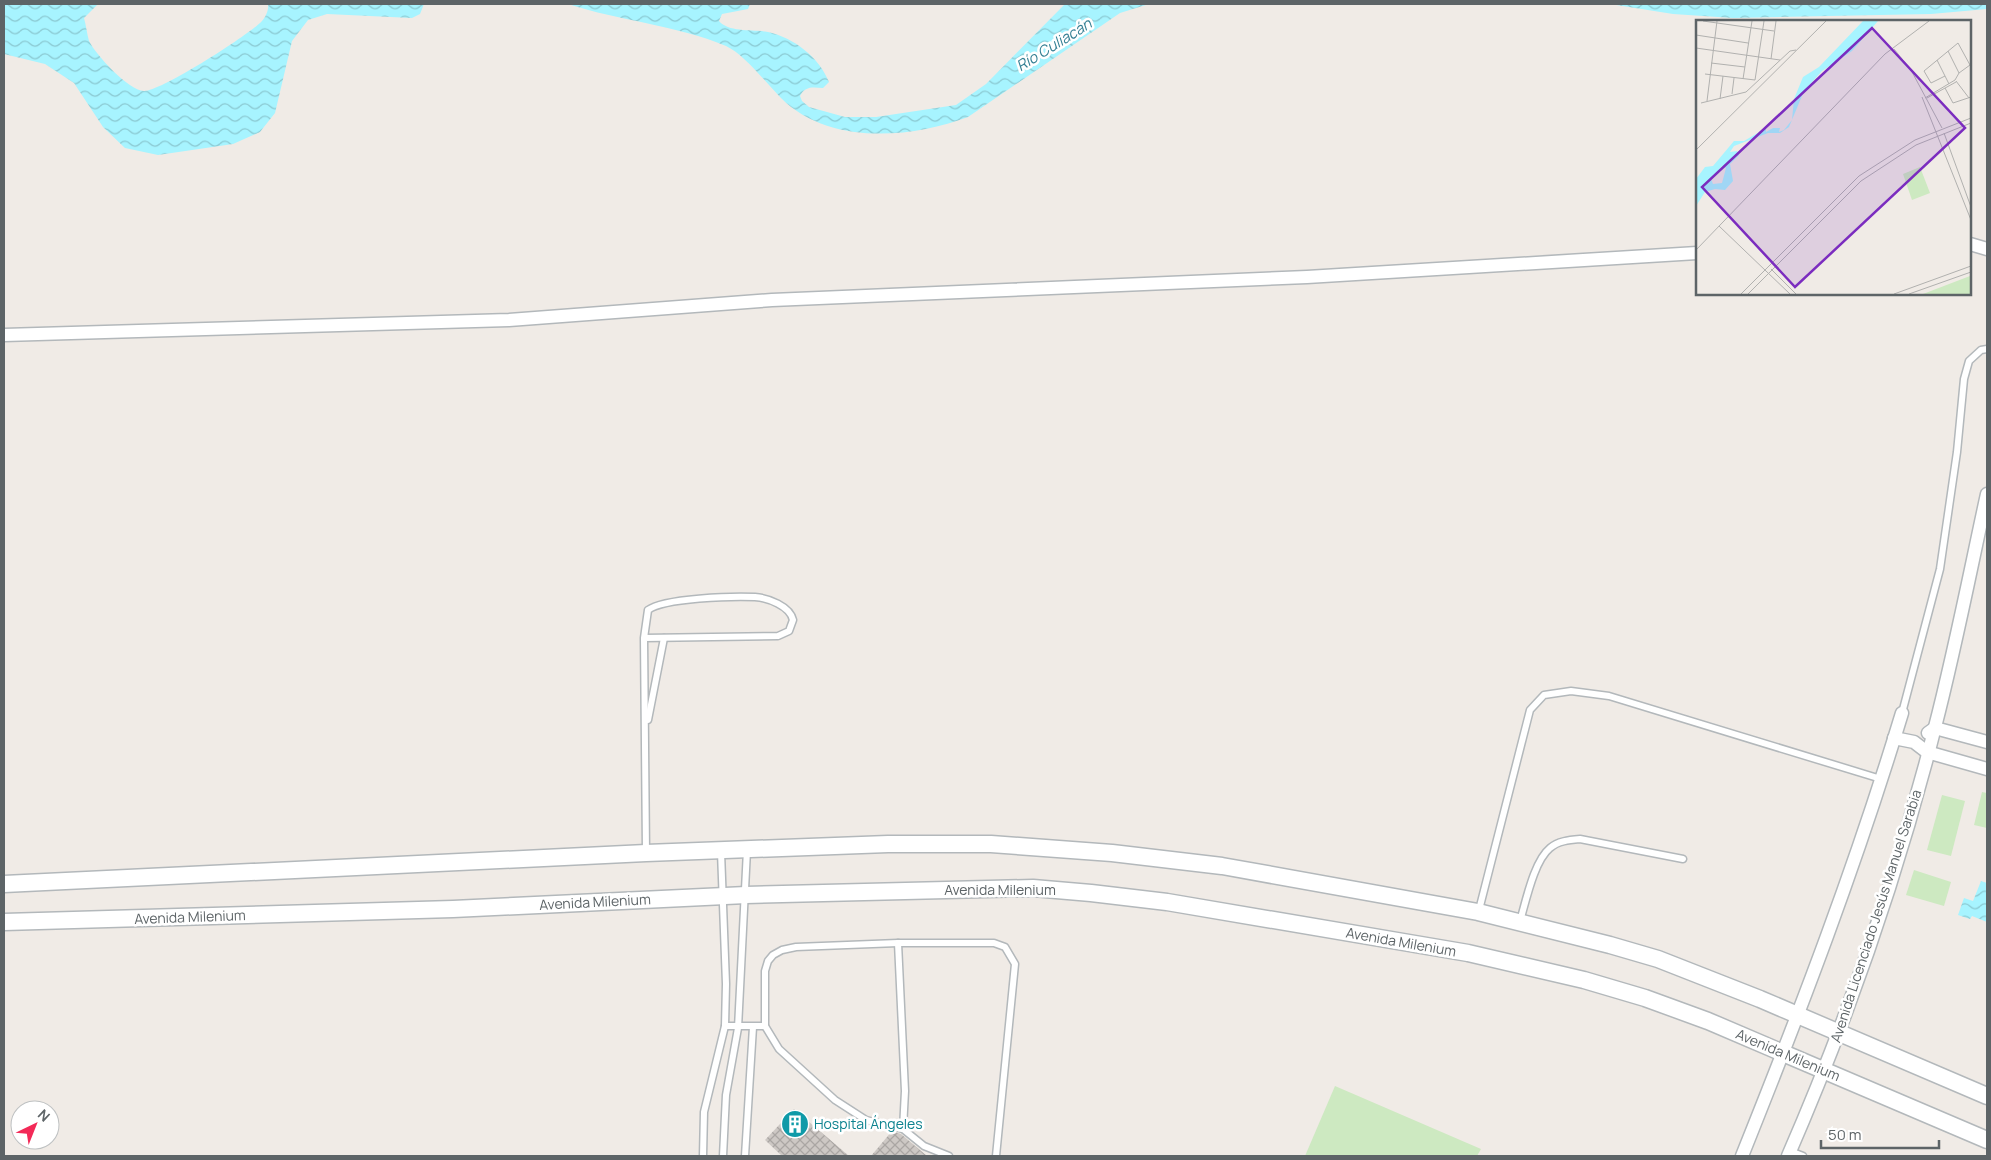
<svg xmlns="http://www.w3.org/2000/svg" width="1991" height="1160" viewBox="0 0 1991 1160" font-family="Manrope,sans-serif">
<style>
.green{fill:#cde9c1}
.water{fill:url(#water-waves)}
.building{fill:url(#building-cross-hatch)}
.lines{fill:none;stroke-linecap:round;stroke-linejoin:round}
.service-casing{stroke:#b3b8bb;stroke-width:9}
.minor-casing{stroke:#b3b8bb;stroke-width:15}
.tertiary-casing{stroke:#b3b8bb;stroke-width:19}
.service{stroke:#fff;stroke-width:6}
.minor{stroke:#fff;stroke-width:12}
.tertiary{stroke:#fff;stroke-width:16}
.labels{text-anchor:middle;stroke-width:5;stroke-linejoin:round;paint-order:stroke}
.street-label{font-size:14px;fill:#5d6467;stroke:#fff}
.culture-label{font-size:14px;fill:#0d838f;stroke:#fff;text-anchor:start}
.water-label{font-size:15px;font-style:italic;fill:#337f93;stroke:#fff}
.inset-road{fill:none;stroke:#b1b1af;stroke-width:1}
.view{fill:#7b2cbf;fill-opacity:0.15;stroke:#7b2cbf;stroke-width:2.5}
.inset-edge{fill:none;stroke:#5d6467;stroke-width:2.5}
</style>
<defs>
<pattern id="water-waves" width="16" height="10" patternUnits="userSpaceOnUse" patternTransform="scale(1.25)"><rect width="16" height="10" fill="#a7f4ff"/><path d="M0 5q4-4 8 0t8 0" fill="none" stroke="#8bc9d2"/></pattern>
<pattern id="building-cross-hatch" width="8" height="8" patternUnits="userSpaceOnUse" patternTransform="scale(1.25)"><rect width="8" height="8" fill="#cdc8c4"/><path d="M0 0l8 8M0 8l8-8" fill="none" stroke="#aaa6a3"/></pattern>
</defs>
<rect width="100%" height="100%" fill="#f0ebe6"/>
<g class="green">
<polygon points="1982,792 1987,793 1987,828 1974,825"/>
<polygon points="1942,795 1965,801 1951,856 1927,850"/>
<polygon points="1914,870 1951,882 1944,906 1906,895"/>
<polygon points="1335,1086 1481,1149 1477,1156 1305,1156"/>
</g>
<g class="water">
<path d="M4,4H98L84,18C86,25 87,34 89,41C96,55 128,90 144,91C160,92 249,35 262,21C266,17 269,9 268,4H424L420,14L412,18L327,14L308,20L292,41L275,113L260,132L233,144L158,155L125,148L103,127L74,83L45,64L4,54Z"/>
<path d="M568,4H750L748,9L722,14L719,21C729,33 754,29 768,32C794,38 819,57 829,82L823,88C812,87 805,86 800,96L802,101L809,107L845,117H876L956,105L986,84L1065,4H1149L1120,13L968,117C910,139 828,145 781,98C767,84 744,54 726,46C676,25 620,21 568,4Z"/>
<polygon points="1610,4 1987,4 1987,9 1931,14 1733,18 1673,14"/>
<polygon points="1981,881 1987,883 1987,922 1972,916 1970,919 1958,915 1964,898 1973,901"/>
</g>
<g class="building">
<polygon points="794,1109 849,1156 782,1156 765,1140"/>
<polygon points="892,1131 901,1134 927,1156 871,1156"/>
</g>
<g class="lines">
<g class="service-casing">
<g id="service">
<path d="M644,638L778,636L789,631L793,620C790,606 768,598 755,597C733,596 664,598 648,610L644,638L646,852"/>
<polyline points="1902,713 1940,569 1957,452 1964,379 1969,361 1981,350 1987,349"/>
<polyline points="648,720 664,638"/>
<polyline points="1479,910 1530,710 1544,695 1571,691 1609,696 1881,779"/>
<path d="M1520,921C1526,901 1534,861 1550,848C1558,841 1569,840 1580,839L1683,859"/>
<polyline points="898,943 796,947 782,950 773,955 768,961 765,971 765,1026 779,1049 835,1100 866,1120 903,1129 924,1146 949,1156"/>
<polyline points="725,1026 765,1026"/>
<polyline points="903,1129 905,1091 898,943 994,943 1005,947 1015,964 996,1156"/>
<polyline points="1790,1151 1803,1156"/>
<polyline points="703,1156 704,1112 725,1026 726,984 721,852"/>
<polyline points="723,1156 726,1095 738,1028 747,850"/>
<polyline points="745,1156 753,1027"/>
</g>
</g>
<g class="minor-casing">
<g id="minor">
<polyline points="1970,244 1987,249"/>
<polyline points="4,335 509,320 772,300 1307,277 1697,253"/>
<polyline points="1928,733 1935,728 1987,742"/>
<polyline points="1894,738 1914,742 1927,752 1987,769"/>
<path d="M1742,1156C1801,1009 1856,865 1902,713"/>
<path d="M1788,1156C1848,1018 1898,874 1935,727C1955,650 1970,572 1987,494"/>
</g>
</g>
<g class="tertiary-casing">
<g id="tertiary">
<polyline points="4,884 646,853 888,844 991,844 1112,853 1222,866 1478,912 1610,945 1658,959 1760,999 1987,1096"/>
<polyline points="4,922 453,909 746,895 1033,888 1091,893 1167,902 1468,953 1584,980 1645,998 1708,1021 1987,1140"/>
</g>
</g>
<use href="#service" class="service"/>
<use href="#minor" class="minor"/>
<use href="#tertiary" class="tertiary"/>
</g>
<defs>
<g id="building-disc" transform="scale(1.4375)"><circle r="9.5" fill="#0f9aa8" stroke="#fff"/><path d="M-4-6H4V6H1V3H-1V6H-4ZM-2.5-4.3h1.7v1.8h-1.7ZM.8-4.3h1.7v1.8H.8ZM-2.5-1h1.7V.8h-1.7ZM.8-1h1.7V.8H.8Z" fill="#fff"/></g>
</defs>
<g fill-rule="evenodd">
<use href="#building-disc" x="795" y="1124"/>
</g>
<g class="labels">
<g class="street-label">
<text x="1000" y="895">Avenida Milenium</text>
<text transform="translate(595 902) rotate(-3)" y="5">Avenida Milenium</text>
<text transform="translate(1876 916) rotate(-72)" y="5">Avenida Licenciado Jesús Manuel Sarabia</text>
<text transform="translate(190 917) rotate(-2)" y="5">Avenida Milenium</text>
<text transform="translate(1401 942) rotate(10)" y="5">Avenida Milenium</text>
<text transform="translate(1788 1055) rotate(23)" y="5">Avenida Milenium</text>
</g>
<g class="culture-label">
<text x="814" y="1129">Hospital Ángeles</text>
</g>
<g class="water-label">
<text transform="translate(1054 45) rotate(-32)" y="5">Río Culiacán</text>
</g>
</g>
<g transform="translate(1696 20)">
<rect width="275" height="275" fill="#f0ebe6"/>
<path d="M275,255V274H227L274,256Z" fill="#cde9c1"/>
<path d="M224,147L234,173L216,180L207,154Z" fill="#cde9c1"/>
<path d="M167,1H182L156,31L126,51L108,71L93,107L84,113H72L38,126L34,132L41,131L43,135L34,144L37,161L29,170L19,169L9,172L0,186V159L9,147L17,146L38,121H48L70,108V112L77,108H84L83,112L88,110L96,100L98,79L107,57L123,47ZM26,146L30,148L26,163L17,164L15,159Z" fill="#a7f4ff" fill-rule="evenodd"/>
<path class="inset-road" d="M7,1L78,11M0,15L52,23M0,28L84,40M198,29L215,50L246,108M252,31L263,53M75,39L80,1M241,40L253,64M15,43L49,47M9,54L59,60M249,56L235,63L228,51L262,23L274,45L263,53L259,60M47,59L56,1M59,60L68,1M260,61L273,78M249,68L257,83L275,77M36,74L38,58M226,77L275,200M229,78L259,60M231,78L260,62M24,79L27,56M11,81L21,1M5,83L50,72L94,31L100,30M248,113L275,187M0,130L130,1M23,206L94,274M0,230L189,34L233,1M75,249L100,274M45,274L163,156L219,120L275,98M52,274L165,161L220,125L275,103M198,274L275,246M213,274L275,252"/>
<path class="view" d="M176,8L269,108L99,267L6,167Z"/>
<rect width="275" height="275" class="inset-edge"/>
</g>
<rect width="1991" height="1160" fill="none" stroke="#5d6467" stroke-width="10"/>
<g transform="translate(35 1125) rotate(43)"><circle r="24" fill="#ffffff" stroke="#bec1c2"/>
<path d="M0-4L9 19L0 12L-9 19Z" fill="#f32957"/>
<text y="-8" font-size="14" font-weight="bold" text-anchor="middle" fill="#5d6467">N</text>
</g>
<path d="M1821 1140v8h118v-8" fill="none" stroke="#5d6467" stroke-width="2.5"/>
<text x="1828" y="1140" font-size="15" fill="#5d6467" stroke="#ffffff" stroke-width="4" paint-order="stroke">50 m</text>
</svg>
